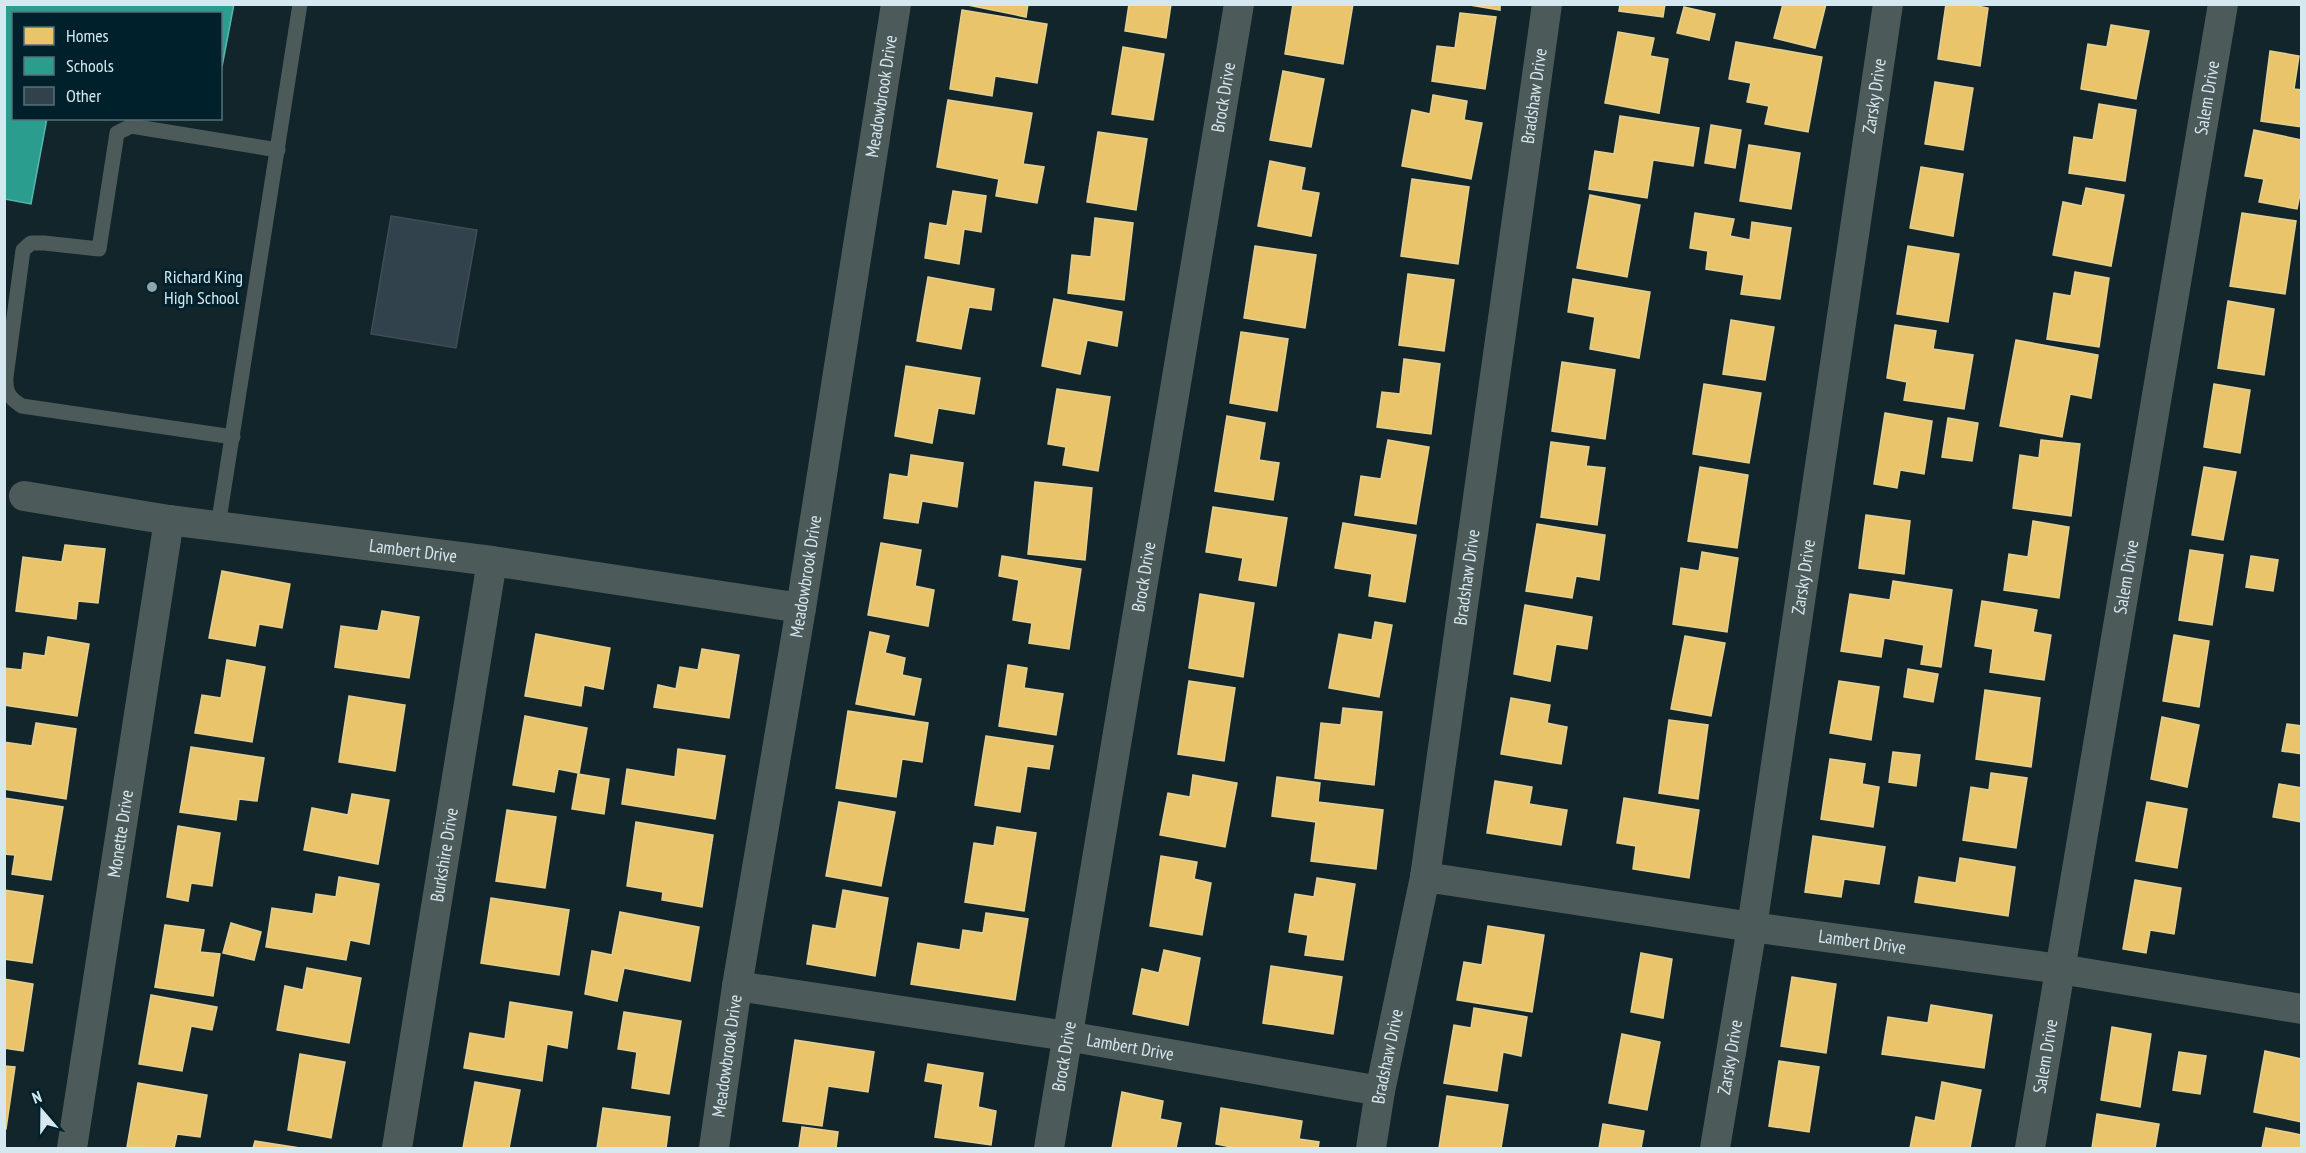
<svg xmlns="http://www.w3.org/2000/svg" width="2306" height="1153" viewBox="0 0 2306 1153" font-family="'PT Sans Narrow',sans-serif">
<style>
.homes{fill:#e9c46a;stroke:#e3cf92;stroke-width:1.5}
.schools{fill:#2a9d8f;stroke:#5db4ac;stroke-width:1.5}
.building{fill:#32424c;stroke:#404d54;stroke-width:1.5}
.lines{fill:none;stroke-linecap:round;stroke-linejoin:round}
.service{stroke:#4d5a5a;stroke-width:15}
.minor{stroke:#4d5a5a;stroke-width:30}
.poi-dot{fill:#90a4aa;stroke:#00212c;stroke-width:2}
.labels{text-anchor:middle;stroke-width:6;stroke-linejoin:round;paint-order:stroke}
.street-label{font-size:18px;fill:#d5e8ef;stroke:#00212c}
.poi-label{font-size:18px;fill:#d5e8ef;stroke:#00212c;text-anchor:start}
</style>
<rect width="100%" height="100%" fill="#11252b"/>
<g class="homes">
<polygon points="963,4 1028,4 1026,17"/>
<polygon points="1129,4 1171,4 1166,38 1125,31"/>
<polygon points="1293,4 1353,4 1343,64 1285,54"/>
<polygon points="1464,4 1500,4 1500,10"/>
<polygon points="1620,4 1665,4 1663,17 1619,11"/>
<polygon points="1783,4 1826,4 1815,48 1774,38"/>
<polygon points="1946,4 1967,4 1988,8 1980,66 1938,59"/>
<polygon points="1684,7 1715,14 1709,40 1677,33"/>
<polygon points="962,10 1047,24 1037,83 995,76 992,96 950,89"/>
<polygon points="1460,13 1496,17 1485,89 1432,81 1437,46 1455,48"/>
<polygon points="2111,25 2149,31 2136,99 2081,89 2088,44 2107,47"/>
<polygon points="1618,32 1654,38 1650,56 1668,59 1659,113 1605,103"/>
<polygon points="1736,42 1822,57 1808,132 1765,124 1769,106 1747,102 1751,83 1729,79"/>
<polygon points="1123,47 1164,54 1153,120 1112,114"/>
<polygon points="2270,51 2299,56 2294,89 2302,90 2302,127 2261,121"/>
<polygon points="1283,71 1324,79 1311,147 1270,140"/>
<polygon points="1935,82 1973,88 1963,150 1925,144"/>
<polygon points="1433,95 1467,101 1464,120 1482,123 1471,179 1402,166 1412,110 1430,114"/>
<polygon points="948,100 1032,113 1023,164 1044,167 1037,203 996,196 999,179 937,167"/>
<polygon points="2099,104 2136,110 2125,181 2069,173 2074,137 2093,140"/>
<polygon points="1620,116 1699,128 1693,166 1653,160 1647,198 1589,189 1595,151 1614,154"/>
<polygon points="1711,125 1741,130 1735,168 1705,163"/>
<polygon points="2254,130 2302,140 2302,185 2297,209 2259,202 2264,179 2245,176"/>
<polygon points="1098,132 1147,139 1136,210 1087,202"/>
<polygon points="1749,145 1800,153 1791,209 1740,201"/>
<polygon points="1270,161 1305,168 1301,190 1319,193 1311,236 1258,226"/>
<polygon points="1921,167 1963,174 1953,236 1910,228"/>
<polygon points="1412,179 1469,187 1458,264 1401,256"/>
<polygon points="2086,188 2124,195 2111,266 2053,255 2063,202 2082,206"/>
<polygon points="953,191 986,196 981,232 964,229 959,264 925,258 930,223 947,226"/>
<polygon points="1590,195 1640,205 1627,277 1577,268"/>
<polygon points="1695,213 1734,219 1730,236 1750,240 1752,222 1791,228 1780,299 1741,294 1744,275 1706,269 1708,251 1690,248"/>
<polygon points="2242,213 2296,221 2285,294 2230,286"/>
<polygon points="1095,218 1133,223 1124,300 1068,293 1072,255 1091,257"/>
<polygon points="1255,246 1316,255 1305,328 1244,318"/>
<polygon points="1908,246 1959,254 1948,322 1897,314"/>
<polygon points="2075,272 2109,278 2099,347 2047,339 2054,293 2071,296"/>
<polygon points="1408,274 1454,280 1444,351 1399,345"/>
<polygon points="928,277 994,289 991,310 969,307 961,349 917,341"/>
<polygon points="1573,279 1650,292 1639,358 1590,349 1595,317 1568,312"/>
<polygon points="1054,299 1122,312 1117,346 1087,340 1080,374 1042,366"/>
<polygon points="2228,301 2274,309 2264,375 2218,368"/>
<polygon points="1731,320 1774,327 1765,380 1723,374"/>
<polygon points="1895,325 1936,331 1933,349 1973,355 1964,409 1904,400 1907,382 1887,378"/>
<polygon points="1241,332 1288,339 1277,411 1230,403"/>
<polygon points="2016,340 2098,355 2091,398 2070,394 2062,437 2000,426"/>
<polygon points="1404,359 1440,364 1431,434 1377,427 1382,392 1400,394"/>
<polygon points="1562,362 1615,370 1605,439 1552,431"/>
<polygon points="906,366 980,378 974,414 938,408 932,443 895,436"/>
<polygon points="1704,384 1761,393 1749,463 1693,454"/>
<polygon points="2214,384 2250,390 2240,453 2204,447"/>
<polygon points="1057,389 1110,397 1098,471 1063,465 1066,447 1048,444"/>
<polygon points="1885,413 1932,421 1924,474 1900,470 1897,488 1874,484"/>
<polygon points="1227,416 1265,423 1259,460 1279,463 1273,500 1215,491"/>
<polygon points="1948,418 1978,423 1972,461 1942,457"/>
<polygon points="1388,440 1429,447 1416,524 1355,515 1361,476 1381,479"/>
<polygon points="2041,440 2080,444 2071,516 2013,508 2020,455 2039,458"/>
<polygon points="1551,442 1589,447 1586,466 1605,468 1597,525 1541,517"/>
<polygon points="911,455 963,463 957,507 922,501 918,523 884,518 890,474 908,477"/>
<polygon points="1700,467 1748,475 1737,548 1688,541"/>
<polygon points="2204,467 2236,472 2223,540 2192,535"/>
<polygon points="1035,482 1092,488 1085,560 1028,554"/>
<polygon points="1213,507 1287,518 1276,586 1239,580 1243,558 1206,552"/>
<polygon points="1866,515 1910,521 1904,574 1859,568"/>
<polygon points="2033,521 2069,527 2059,598 2004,590 2009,554 2028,557"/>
<polygon points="1343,523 1416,535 1405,602 1369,596 1372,574 1335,568"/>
<polygon points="1537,524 1605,535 1599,580 1576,576 1572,598 1526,591"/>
<polygon points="881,543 921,550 915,586 934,590 928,626 868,615"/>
<polygon points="65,545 105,549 98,603 78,601 76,619 16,611 23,557 62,562"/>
<polygon points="2190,550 2223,555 2212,625 2179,620"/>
<polygon points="1702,552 1738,558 1727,632 1673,624 1681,568 1699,571"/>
<polygon points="1002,556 1081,569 1069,649 1029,643 1032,623 1013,620 1019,580 999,576"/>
<polygon points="2251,556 2278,560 2273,591 2246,587"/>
<polygon points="222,571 290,584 282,628 259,624 255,646 209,638"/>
<polygon points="1893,581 1952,590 1941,667 1921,664 1924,645 1884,638 1881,657 1841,651 1850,594 1890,600"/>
<polygon points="1200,594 1254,603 1243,677 1189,668"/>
<polygon points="1982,601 2037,610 2033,632 2051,635 2044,680 1990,672 1993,649 1975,646"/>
<polygon points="1525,605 1592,617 1587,649 1556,644 1550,681 1514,674"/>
<polygon points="382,611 419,617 409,678 335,667 341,626 378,631"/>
<polygon points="1375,622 1392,625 1379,697 1329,688 1339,634 1372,640"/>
<polygon points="870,632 889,636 885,653 905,658 902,675 921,679 914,715 856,704"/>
<polygon points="536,634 610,648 603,689 584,685 581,706 525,696"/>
<polygon points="2174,635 2209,641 2199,707 2163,701"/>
<polygon points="1685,636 1725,643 1711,716 1671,709"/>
<polygon points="48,637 89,644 77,716 4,705 4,668 22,670 24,653 45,656"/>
<polygon points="702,649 739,655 729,718 654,707 658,685 676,689 680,667 698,670"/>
<polygon points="227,660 265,667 252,742 195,733 202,695 221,698"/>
<polygon points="1008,665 1027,668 1024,688 1063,694 1056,735 999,726"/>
<polygon points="1908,669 1938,674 1933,702 1904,697"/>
<polygon points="1189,681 1235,688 1224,761 1178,754"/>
<polygon points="1839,681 1879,687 1871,740 1830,733"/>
<polygon points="1985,690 2040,698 2031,767 1976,759"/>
<polygon points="349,696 405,705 395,771 339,762"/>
<polygon points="1511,698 1550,705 1547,723 1567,727 1561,764 1501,754"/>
<polygon points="1343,708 1382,712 1374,785 1315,778 1321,723 1341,725"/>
<polygon points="848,711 928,723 922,762 902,759 896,797 836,788"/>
<polygon points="525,716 587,728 579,773 558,769 554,792 513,785"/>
<polygon points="2162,717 2199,725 2187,787 2151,779"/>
<polygon points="1669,720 1708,725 1698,799 1659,793"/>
<polygon points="36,723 76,729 66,799 4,789 4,742 32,746"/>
<polygon points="2287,724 2302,726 2302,754 2282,751"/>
<polygon points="986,736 1053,746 1049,769 1027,766 1020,812 975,805"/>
<polygon points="191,747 264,758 257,801 239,799 236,820 180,812"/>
<polygon points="678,749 725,756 715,819 622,804 627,769 675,777"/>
<polygon points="1893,752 1920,755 1916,786 1889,782"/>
<polygon points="1830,759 1865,764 1862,784 1879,787 1873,827 1821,819"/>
<polygon points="1991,773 2027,778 2016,848 1963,840 1971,787 1989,790"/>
<polygon points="578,774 609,779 604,814 572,809"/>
<polygon points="1193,775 1237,783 1225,847 1160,835 1168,793 1190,797"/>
<polygon points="1277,777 1320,783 1318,802 1383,810 1376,869 1311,861 1316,822 1272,816"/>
<polygon points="1495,781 1532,787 1529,804 1567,810 1561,845 1487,833"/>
<polygon points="2279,784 2302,788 2302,822 2273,817"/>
<polygon points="352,794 389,800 378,864 304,850 312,808 348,815"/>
<polygon points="4,798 63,807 51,880 12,874 15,855 4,854"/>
<polygon points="1624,798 1699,810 1689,878 1633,869 1636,846 1617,843"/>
<polygon points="839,802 895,812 881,886 826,876"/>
<polygon points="2147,802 2187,809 2177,868 2136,861"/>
<polygon points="507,810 556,817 545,888 496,881"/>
<polygon points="636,822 713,835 702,907 662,900 663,892 627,886"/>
<polygon points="178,826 220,833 212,886 191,883 188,901 167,897"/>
<polygon points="997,827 1036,833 1024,911 965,902 974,843 994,846"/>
<polygon points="1813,836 1885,847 1879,884 1844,879 1841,897 1805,892"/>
<polygon points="1161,856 1197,862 1194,879 1211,883 1202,935 1150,926"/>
<polygon points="1960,858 2015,867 2008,916 1915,902 1919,877 1956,883"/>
<polygon points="339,877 379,884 369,944 350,940 346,960 266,947 272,908 313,914 316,894 336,897"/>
<polygon points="1317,878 1355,884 1343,960 1305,955 1308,935 1289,932 1295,894 1314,897"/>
<polygon points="2135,880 2181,888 2174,934 2150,930 2146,953 2123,949"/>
<polygon points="4,890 43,896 32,963 4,959"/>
<polygon points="843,890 888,898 875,976 807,964 813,925 836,929"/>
<polygon points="491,898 569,910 559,975 481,963"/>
<polygon points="620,912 699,927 690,981 624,968 617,1001 585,994 592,951 612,955"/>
<polygon points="986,913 1028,919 1015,1000 911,984 918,943 960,950 963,930 983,933"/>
<polygon points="231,923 261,932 254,960 223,953"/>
<polygon points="165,925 204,930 200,952 220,954 213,996 155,987"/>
<polygon points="1488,926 1544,935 1532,1012 1457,1000 1464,962 1482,965"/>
<polygon points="1164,950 1200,958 1188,1025 1133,1014 1142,969 1159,973"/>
<polygon points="1641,953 1672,959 1663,1018 1631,1012"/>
<polygon points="1271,966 1342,977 1333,1034 1263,1023"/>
<polygon points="307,968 361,978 349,1043 277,1030 285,986 303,990"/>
<polygon points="1792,977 1836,984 1826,1053 1781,1046"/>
<polygon points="4,979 33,984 23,1051 4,1048"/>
<polygon points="151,995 217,1007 212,1030 191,1026 182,1071 139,1064"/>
<polygon points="510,1002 572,1012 567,1048 547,1044 542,1081 464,1068 470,1033 505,1039"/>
<polygon points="1931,1005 1992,1015 1984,1068 1882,1054 1888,1017 1928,1023"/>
<polygon points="1474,1008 1527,1017 1521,1056 1503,1052 1497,1091 1444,1083 1454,1025 1471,1028"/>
<polygon points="624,1012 681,1021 669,1094 632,1088 637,1052 618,1049"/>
<polygon points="2112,1027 2151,1034 2140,1107 2101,1100"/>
<polygon points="1622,1034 1660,1042 1647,1110 1609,1103"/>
<polygon points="795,1040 874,1052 868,1092 828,1086 822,1126 783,1121"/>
<polygon points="2265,1051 2302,1059 2302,1122 2254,1112"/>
<polygon points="2179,1052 2206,1056 2200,1094 2173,1090"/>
<polygon points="300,1054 345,1062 331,1138 288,1130"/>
<polygon points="1779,1061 1819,1067 1809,1132 1769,1126"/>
<polygon points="928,1064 983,1073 978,1107 996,1111 991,1145 935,1137 943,1084 925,1081"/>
<polygon points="4,1066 15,1067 6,1129 4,1129"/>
<polygon points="475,1082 520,1090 509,1148 463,1148"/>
<polygon points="1942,1082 1981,1090 1970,1148 1910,1148 1916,1117 1935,1121"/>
<polygon points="138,1083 207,1095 200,1137 177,1134 174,1148 127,1147"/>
<polygon points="1122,1092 1163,1101 1160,1119 1181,1123 1176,1148 1112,1148"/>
<polygon points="1447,1096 1508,1105 1501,1148 1439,1148"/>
<polygon points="603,1108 670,1117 666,1148 597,1148"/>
<polygon points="1221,1108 1302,1121 1299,1139 1319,1142 1318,1148 1236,1148 1216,1144"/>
<polygon points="2097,1114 2159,1124 2155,1148 2092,1148"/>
<polygon points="1603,1124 1644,1131 1641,1148 1599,1148"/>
<polygon points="802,1127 838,1132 836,1148 799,1148"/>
<polygon points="2266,1128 2302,1135 2302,1148 2262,1148"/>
<polygon points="255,1141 300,1148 253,1148"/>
</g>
<polygon class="schools" points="4,4 234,4 220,77 220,14 14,14 14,118 47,118 31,204 4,199"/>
<polygon class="building" points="391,216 477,230 456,348 371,334"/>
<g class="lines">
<g class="service">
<path d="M233,437L22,406C9,398 5,392 6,377L23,250L31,243H44L99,249L117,133L131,126L278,150"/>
<polyline points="218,526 300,4"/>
</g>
<g class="minor">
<path id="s1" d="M24,496L169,520L492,561L801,608"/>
<path id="s2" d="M1425,877L1752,927L2060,969L2302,1009"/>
<path id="s3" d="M737,986L1067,1036L1380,1091"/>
<path id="s4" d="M72,1148L169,520"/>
<path id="s5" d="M397,1148L492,561"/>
<path id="s6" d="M714,1148L737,986L801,608L896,4"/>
<path id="s7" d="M1049,1148L1239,4"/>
<path id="s8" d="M1371,1148L1380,1091L1425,877L1547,4"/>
<path id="s9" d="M1715,1148L1752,927L1888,4"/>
<path id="s10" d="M2030,1148L2223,4"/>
</g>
</g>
<circle class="poi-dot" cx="152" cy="287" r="6"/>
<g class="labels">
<g class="street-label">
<text dy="6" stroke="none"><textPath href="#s9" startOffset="1064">Zarsky Drive</textPath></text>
<text dy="6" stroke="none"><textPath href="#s6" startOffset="1065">Meadowbrook Drive</textPath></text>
<text dy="6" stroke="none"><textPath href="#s7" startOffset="1065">Brock Drive</textPath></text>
<text dy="6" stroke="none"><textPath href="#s8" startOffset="1065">Bradshaw Drive</textPath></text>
<text dy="6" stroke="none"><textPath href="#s10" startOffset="1065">Salem Drive</textPath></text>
<text dy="6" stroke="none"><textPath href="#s1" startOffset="393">Lambert Drive</textPath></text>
<text dy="6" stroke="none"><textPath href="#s7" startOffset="579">Brock Drive</textPath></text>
<text dy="6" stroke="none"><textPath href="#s10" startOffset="579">Salem Drive</textPath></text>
<text dy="6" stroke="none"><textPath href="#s6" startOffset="579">Meadowbrook Drive</textPath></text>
<text dy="6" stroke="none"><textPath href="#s9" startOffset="578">Zarsky Drive</textPath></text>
<text dy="6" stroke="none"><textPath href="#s8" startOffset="579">Bradshaw Drive</textPath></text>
<text dy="6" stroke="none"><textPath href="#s4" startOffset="318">Monette Drive</textPath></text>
<text dy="6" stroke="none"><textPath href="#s5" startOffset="297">Burkshire Drive</textPath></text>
<text dy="6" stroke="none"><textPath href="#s2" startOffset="442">Lambert Drive</textPath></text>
<text dy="6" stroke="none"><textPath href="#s3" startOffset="398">Lambert Drive</textPath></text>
<text dy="6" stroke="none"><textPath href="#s6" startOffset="93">Meadowbrook Drive</textPath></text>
<text dy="6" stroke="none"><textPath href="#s7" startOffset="93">Brock Drive</textPath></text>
<text dy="6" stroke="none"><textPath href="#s10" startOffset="93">Salem Drive</textPath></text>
<text dy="6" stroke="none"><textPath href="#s8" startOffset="93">Bradshaw Drive</textPath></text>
<text dy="6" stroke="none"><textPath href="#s9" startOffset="92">Zarsky Drive</textPath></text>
</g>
<g class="poi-label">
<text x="164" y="283">Richard King<tspan x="164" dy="21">High School</tspan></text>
</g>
</g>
<rect width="2306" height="1153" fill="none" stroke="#d5e8ef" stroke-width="12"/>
<rect x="12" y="12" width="210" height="108" fill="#00212c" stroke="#55717a" stroke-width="1.5"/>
<rect x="24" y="27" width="30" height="18" fill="#e9c46a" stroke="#55717a" stroke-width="1.5"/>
<text x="66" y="42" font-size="18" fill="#d5e8ef">Homes</text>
<rect x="24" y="57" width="30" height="18" fill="#2a9d8f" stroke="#55717a" stroke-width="1.5"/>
<text x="66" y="72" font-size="18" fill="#d5e8ef">Schools</text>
<rect x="24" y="87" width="30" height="18" fill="#32424c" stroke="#55717a" stroke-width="1.5"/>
<text x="66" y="102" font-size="18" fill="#d5e8ef">Other</text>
<g transform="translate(42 1111) rotate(340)" stroke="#00212c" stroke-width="4.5" paint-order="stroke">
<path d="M0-4.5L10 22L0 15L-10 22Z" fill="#d5e8ef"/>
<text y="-9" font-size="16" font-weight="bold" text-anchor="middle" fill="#d5e8ef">N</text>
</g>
</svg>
